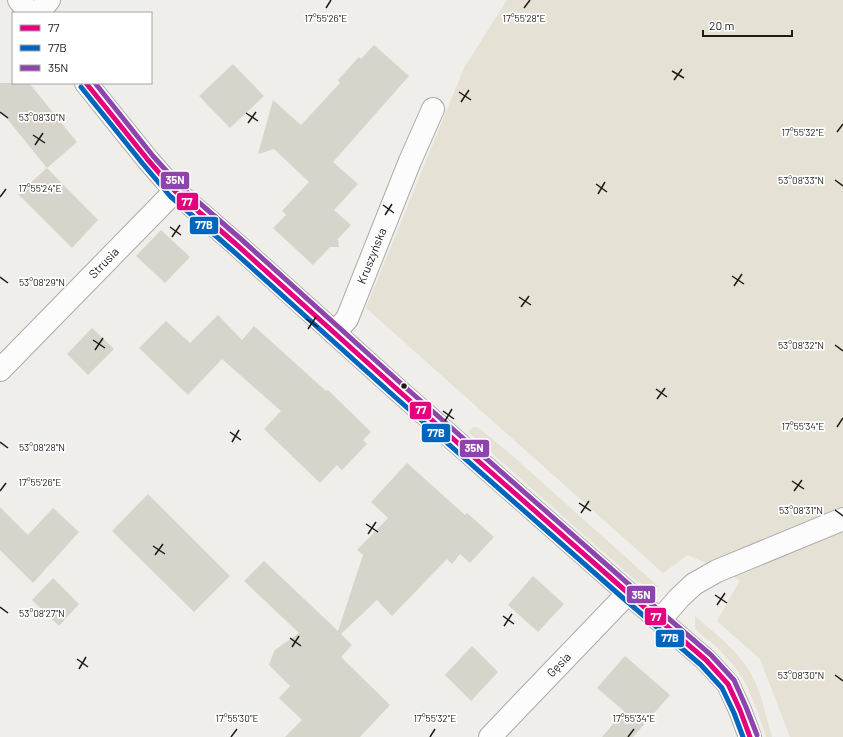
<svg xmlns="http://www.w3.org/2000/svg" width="843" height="737" viewBox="0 0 843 737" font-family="Barlow,sans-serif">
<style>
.green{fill:#e5e1d4}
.building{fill:#d7d4cc}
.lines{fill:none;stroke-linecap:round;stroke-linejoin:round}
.minor-casing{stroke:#ababa8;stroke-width:24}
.tertiary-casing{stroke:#ababa8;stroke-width:24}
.minor{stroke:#fdfcfc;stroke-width:22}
.tertiary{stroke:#fdfcfc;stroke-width:22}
.bus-1-casing{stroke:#fff;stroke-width:8}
.bus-2-casing{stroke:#fff;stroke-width:8}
.bus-3-casing{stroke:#fff;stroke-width:8}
.bus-1{stroke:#e5007d;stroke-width:5}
.bus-2{stroke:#0065bd;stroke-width:5}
.bus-3{stroke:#8e44ad;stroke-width:5}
.ticks{fill:none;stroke:#1c1b19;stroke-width:1.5}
.bus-dot{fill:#1c1b19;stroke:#fff;stroke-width:1.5}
.labels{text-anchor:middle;stroke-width:3.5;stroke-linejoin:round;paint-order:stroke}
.street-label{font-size:12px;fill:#1c1b19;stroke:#fff}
.ticks-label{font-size:10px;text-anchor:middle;fill:#1c1b19;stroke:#fff;stroke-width:3.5;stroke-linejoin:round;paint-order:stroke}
.line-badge{stroke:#fff;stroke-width:1.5}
.badge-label{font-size:11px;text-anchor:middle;font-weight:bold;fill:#fff}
</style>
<rect width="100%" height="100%" fill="#efeeea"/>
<g class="green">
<polygon points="507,0 843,0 843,737 790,737 760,659 717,621 740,580 710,565 688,555 663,573 366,308 464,68"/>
<polygon points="474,427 479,428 515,458 659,587 647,586 636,581 468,432 472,428"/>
<path d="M695,616C717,635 745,656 756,684C763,701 767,720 772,737H766L757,710L747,686L735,667L717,647L698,632L695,628Z"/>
</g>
<g class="building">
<polygon points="374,45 409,76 333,162 358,184 334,210 351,225 338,239 339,247 330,247 313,265 273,228 286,215 282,211 309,182 274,149 258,154 273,100 301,125 340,83 338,80 359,57 361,59"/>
<polygon points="233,64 264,96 230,128 199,96"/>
<polygon points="0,83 29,83 77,142 47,168 98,220 72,248 18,194 47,168 0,110"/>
<polygon points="161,230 190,257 165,283 136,256"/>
<polygon points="218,315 242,340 254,326 326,391 328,390 371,432 363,440 367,444 342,470 337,465 320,483 264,429 281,411 222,359 188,395 139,348 166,321 190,343"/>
<polygon points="92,328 114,349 88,375 67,354"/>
<polygon points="407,463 465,515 467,513 494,537 470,563 460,554 452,564 447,559 392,616 377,600 341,634 352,645 341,657 390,705 360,737 285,737 302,720 279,698 290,686 269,665 273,654 275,650 299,633 244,581 264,561 338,631 363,555 357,550 388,518 371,502"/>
<polygon points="148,494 230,576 194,612 112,531"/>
<polygon points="0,507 28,535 53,508 79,532 33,583 0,550"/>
<polygon points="533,576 564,604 538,632 508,605"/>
<polygon points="53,578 79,604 59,626 32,600"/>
<polygon points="472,646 498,672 471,701 445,675"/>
<polygon points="625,656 670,695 633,737 602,737 624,711 597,688"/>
</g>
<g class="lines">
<g class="minor-casing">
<g id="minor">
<polyline points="38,13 49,0"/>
<polyline points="334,333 347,319 410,161 433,109"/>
<polyline points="0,370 175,191"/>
<polyline points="490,737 628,593"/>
</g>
</g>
<g class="tertiary-casing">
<g id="tertiary">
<polyline points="19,0 30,13"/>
<polyline points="86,83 148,160 175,191 237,245 400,392 628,593 706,660 728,684 740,710 750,737"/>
<polyline points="660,620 679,598 694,584 717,571 843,519"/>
</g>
</g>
<use href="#minor" class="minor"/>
<use href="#tertiary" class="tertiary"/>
<g class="bus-1-casing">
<polyline id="bus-1" points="86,83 148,160 175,191 237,245 400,392 628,593 706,660 728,684 740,710 750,737"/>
</g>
<g class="bus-2-casing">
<polyline id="bus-2" points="81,87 143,164 170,196 232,250 395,397 623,598 701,665 722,688 734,713 743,737"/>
</g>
<g class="bus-3-casing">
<polyline id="bus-3" points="95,83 153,156 180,186 242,240 405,387 633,588 711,655 734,680 746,707 757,735"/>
</g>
<use href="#bus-1" class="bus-1"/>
<use href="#bus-2" class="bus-2"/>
<use href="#bus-3" class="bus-3"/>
</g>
<path class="ticks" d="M326,8L331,0M524,8L530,0M672,71L684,78M674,80L682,69M459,92L471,100M461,102L469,90M0,112L8,118M246,113L258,121M248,123L256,112M837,132L843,124M33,135L45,143M35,145L43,133M835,180L843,186M596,184L607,192M598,194L605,182M0,197L6,189M383,205L394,213M385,215L392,204M170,227L181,235M172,237L180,225M732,276L744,284M0,277L8,283M734,286L742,274M519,297L531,305M521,307L529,296M306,319L318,327M308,329L316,317M93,340L105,348M835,345L843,351M95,350L103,338M656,389L667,397M657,399L665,388M443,411L454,419M445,421L452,409M837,427L843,418M230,432L241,440M0,442L8,448M232,442L239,430M792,481L804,489M0,491L6,483M794,491L802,480M579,503L591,511M835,510L843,516M581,513L589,501M366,524L378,532M368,534L376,522M153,546L165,554M155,555L163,544M715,595L727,603M717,605L725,593M0,607L8,613M503,616L514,624M504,626L512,614M290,638L301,646M292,647L299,636M77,659L88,667M79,669L86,657M835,675L843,681M231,737L237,729M430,737L435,729M628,737L634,729"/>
<circle class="bus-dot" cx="404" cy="386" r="3.5"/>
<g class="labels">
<g class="street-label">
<text transform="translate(372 256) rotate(-68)" y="4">Kruszyńska</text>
<text transform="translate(104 263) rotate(-46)" y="4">Strusia</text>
<text transform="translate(559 665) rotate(-46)" y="4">Gęsia</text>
</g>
</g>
<g class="ticks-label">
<text x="524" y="22">17°55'28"E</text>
<text x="326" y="22">17°55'26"E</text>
<text x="42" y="121">53°08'30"N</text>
<text x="803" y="136">17°55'32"E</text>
<text x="801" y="184">53°08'33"N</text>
<text x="40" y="192">17°55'24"E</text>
<text x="42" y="286">53°08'29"N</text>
<text x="801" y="349">53°08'32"N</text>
<text x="803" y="430">17°55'34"E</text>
<text x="42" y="451">53°08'28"N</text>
<text x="40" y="486">17°55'26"E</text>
<text x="801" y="514">53°08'31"N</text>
<text x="42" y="617">53°08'27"N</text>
<text x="801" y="679">53°08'30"N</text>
<text x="237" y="722">17°55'30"E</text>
<text x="435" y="722">17°55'32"E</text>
<text x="634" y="722">17°55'34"E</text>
</g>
<g class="line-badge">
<rect x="160" y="171" width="30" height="19" rx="4" fill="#8e44ad"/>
<rect x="176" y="192" width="23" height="19" rx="4" fill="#e5007d"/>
<rect x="189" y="216" width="30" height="19" rx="4" fill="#0065bd"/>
<rect x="409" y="401" width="23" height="19" rx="4" fill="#e5007d"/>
<rect x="421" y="423" width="30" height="20" rx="4" fill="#0065bd"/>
<rect x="459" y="439" width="31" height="19" rx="4" fill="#8e44ad"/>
<rect x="626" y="585" width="30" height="19" rx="4" fill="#8e44ad"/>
<rect x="644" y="607" width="23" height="19" rx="4" fill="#e5007d"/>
<rect x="655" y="629" width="30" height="19" rx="4" fill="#0065bd"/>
</g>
<g class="badge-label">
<text x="175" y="184">35N</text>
<text x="187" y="206">77</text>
<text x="204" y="229">77B</text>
<text x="421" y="414">77</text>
<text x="436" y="437">77B</text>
<text x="474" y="452">35N</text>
<text x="641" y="599">35N</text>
<text x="656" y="621">77</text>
<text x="670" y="642">77B</text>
</g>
<rect x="12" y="12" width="140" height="72" fill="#ffffff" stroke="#a4a4a3"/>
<rect x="20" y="25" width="20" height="6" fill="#e5007d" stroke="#a4a4a3"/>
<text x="48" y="32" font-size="12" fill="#1c1b19">77</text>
<rect x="20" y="45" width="20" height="6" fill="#0065bd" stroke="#a4a4a3"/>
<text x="48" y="52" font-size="12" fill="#1c1b19">77B</text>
<rect x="20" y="65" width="20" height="6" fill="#8e44ad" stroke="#a4a4a3"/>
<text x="48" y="72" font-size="12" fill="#1c1b19">35N</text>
<path d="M703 30v6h89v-6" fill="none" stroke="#1c1b19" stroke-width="2"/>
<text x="709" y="30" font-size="12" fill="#1c1b19" stroke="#ffffff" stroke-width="3" paint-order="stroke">20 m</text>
</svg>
